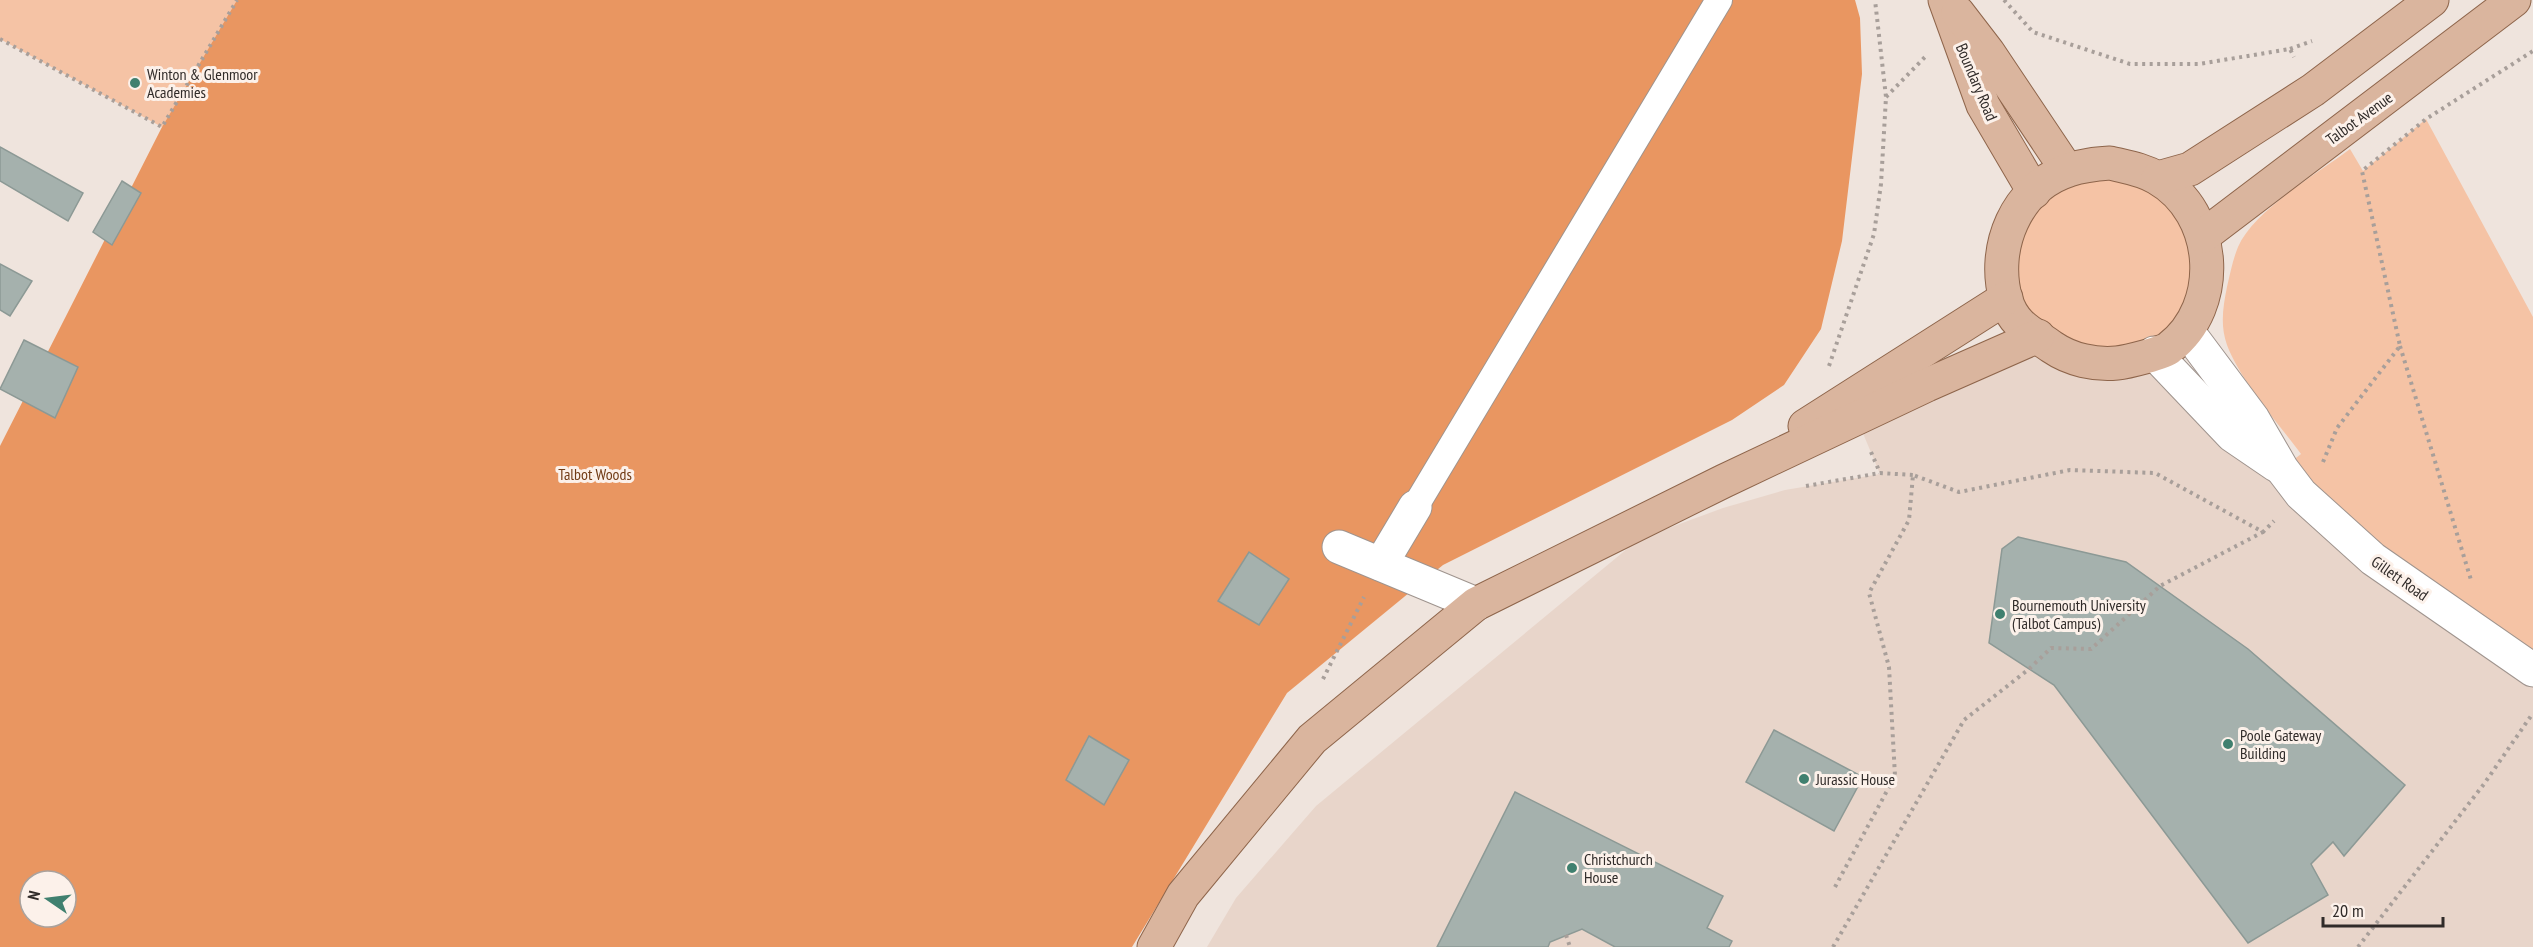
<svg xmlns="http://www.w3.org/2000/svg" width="2533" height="947" viewBox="0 0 2533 947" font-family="'PT Sans Narrow',sans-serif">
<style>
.built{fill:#e8d5ca}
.green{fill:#f5c3a5}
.forest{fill:#e99661;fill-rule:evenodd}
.building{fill:#a5b1ad;stroke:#8c9995;stroke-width:1.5}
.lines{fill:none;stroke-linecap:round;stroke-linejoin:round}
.pedestrian-casing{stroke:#9f948e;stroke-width:28}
.minor-casing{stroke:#9f948e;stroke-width:35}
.tertiary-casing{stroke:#9f948e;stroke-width:35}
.primary-casing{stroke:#8e654b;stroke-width:35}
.path{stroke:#a89f9a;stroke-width:4;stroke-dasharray:3 4.5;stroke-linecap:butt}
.pedestrian{stroke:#fff;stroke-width:26}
.minor{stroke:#fff;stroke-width:33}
.tertiary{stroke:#fff;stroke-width:33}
.primary{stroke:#dab59e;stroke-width:33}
.poi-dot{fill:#40806f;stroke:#fcf1ea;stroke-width:2}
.labels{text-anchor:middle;stroke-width:6;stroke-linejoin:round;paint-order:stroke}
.poi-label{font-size:16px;fill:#302b29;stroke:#fcf1ea;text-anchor:start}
.street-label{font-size:16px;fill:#302b29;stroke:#fcf1ea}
.park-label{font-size:16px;fill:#713b15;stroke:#fcf1ea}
</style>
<rect width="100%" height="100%" fill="#efe4dd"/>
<polygon class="built" points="2038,336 2154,353 2533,670 2533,947 1207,947 1236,898 1316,806 1639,539 1723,508 1785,490 1880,474 1857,419"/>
<g class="green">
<polygon points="0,0 237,0 162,127 0,39"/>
<path d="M2426,119L2533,317V670L2282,469L2301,454C2278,423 2240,380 2227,345C2220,325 2223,307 2227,287C2230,274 2233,259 2238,247C2254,210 2317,174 2350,149L2363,171Z"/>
<polygon points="2158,178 2208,264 2167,350 2056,350 2001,270 2049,179"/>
</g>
<path class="forest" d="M237,0H1855L1860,18L1862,74L1842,241L1821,329L1784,385L1732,420L1443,565L1287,693L1132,947H0V446L162,127ZM30,881H66V917H30Z"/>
<g class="building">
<polygon points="0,147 83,193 68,221 0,181"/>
<polygon points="122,181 141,193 112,245 93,232"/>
<polygon points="0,264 32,281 10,316 0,310"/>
<polygon points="24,340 78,367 55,418 0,389"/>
<polygon points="2018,537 2126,562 2248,649 2405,785 2344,856 2333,842 2311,864 2328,895 2248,943 2054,685 1989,643 2002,549"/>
<polygon points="1249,552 1289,579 1259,625 1218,601"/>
<polygon points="1774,730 1863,777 1834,831 1746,782"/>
<polygon points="1089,736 1129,760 1104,805 1066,780"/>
<polygon points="1515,792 1723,896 1707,928 1732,941 1729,947 1615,947 1582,929 1550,942 1548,947 1437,947"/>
</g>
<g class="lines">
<g class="pedestrian-casing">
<polyline id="pedestrian" points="1415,507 1719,0"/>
</g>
<g class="minor-casing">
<g id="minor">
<polyline points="1339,547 1476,604"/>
<polyline points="1381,564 1415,507"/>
</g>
</g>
<g class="tertiary-casing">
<g id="tertiary">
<polyline points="2188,332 2253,419 2282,469 2301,494 2373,559 2533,670"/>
<polyline points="2154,353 2232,435 2276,465"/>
</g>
</g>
<g class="primary-casing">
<g id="primary">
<polyline points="1945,0 1983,105 2034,192"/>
<polyline points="1958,13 1988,52 2067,170"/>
<path d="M2110,163C2126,167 2142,169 2157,178C2218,213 2224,306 2169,348C2163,353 2127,362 2117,363C2095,365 2071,360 2052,347C2031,332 2014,326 2006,300C1991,248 2016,187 2069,170C2083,165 2096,164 2110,163Z"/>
<polyline points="2158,178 2190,169 2313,90 2432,0"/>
<polyline points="2203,236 2514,0"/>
<polyline points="1805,426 2006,298"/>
<polyline points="1154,947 1183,895 1312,739 1476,604 1724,481 1927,385 2038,336"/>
</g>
</g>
<g class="path">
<polyline points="2004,0 2033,32 2130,64 2199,64 2290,49 2294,57"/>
<polyline points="0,39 162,127 237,0"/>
<polyline points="2290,49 2312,41"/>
<polyline points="1886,97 1925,57"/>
<polyline points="2400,346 2471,580"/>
<polyline points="1829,366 1874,234 1881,184 1886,97 1875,0"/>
<polyline points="1871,452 1880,473"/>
<polyline points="2323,462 2337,428 2400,346 2362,171 2426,119 2533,51"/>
<polyline points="1806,486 1880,473 1913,475"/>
<polyline points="1323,679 1364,597"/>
<polyline points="1835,887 1895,776 1889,667 1869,593 1909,520 1913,475 1959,492 2070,470 2155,473 2263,532 2274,521"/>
<polyline points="1566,935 1570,947"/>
<polyline points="1833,947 1964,720 2029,669 2051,648 2091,649 2160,586 2263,532"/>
<polyline points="2358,947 2484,784 2533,713"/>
</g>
<use href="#pedestrian" class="pedestrian"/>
<use href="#minor" class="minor"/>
<use href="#tertiary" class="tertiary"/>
<use href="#primary" class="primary"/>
</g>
<g class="poi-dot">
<circle cx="135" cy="83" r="6"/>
<circle cx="2000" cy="614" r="6"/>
<circle cx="2228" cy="744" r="6"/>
<circle cx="1804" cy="779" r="6"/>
<circle cx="1572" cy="868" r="6"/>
</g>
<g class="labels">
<g class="poi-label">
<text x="147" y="80">Winton &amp; Glenmoor<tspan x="147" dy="18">Academies</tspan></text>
<text x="2012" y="611">Bournemouth University<tspan x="2012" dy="18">(Talbot Campus)</tspan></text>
<text x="2240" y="741">Poole Gateway<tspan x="2240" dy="18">Building</tspan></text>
<text x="1816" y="785">Jurassic House</text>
<text x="1584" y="865">Christchurch<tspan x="1584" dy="18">House</tspan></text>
</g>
<g class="street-label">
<text transform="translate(1977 82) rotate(67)" y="6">Boundary Road</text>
<text transform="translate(2359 118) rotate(-36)" y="6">Talbot Avenue</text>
<text transform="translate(2400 578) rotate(35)" y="6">Gillett Road</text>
</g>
<g class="park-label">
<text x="595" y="480">Talbot Woods</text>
</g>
</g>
<g transform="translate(48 899) rotate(284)"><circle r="28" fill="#fcf1ea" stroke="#aaa29d" stroke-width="1.5"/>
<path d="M0-4.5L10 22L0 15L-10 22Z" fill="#40806f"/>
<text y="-9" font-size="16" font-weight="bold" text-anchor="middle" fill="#302b29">N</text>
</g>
<path d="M2323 917v9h120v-9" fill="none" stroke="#302b29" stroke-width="3"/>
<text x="2332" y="917" font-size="18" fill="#302b29" stroke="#fcf1ea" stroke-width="4.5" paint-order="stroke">20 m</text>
</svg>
